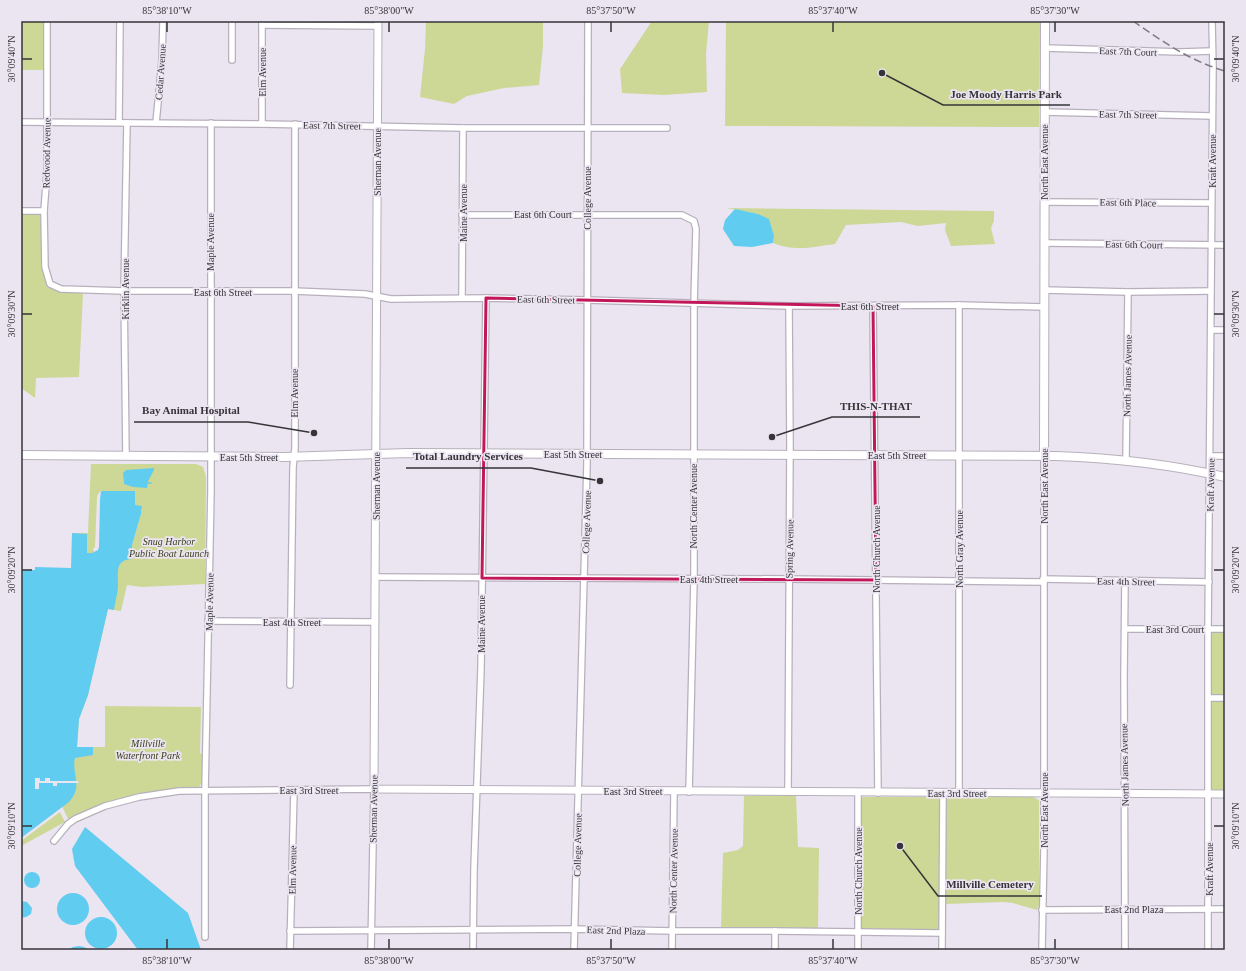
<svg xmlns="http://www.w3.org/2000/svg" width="1246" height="971" viewBox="0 0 1246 971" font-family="'Times New Roman',serif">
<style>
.green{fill:#cdd896}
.water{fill:#60ccf0}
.pier{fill:#ebe4f1}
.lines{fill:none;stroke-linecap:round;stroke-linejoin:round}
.stream{stroke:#60ccf0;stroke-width:1.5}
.minor-casing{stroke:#b7b0bc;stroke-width:8}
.tertiary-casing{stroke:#b7b0bc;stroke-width:9}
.secondary-casing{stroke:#b7b0bc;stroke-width:10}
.primary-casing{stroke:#b7b0bc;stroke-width:10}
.minor{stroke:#fff;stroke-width:5.5}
.tertiary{stroke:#fff;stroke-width:7}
.secondary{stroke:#fff;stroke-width:8}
.primary{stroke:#fff;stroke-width:8}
.rail{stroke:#7f7b83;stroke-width:1.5;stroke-dasharray:8 4;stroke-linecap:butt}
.marked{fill:none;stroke:#c2185b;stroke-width:3;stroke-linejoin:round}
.ticks{fill:none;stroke:#363439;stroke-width:1.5}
.labels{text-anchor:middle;stroke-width:3.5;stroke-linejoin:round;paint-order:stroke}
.street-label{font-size:10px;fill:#363439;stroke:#ebe4f1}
.park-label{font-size:10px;font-style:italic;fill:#393e1a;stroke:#ebe4f1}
.leader{fill:none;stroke:#363439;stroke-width:1.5}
.callout-dot{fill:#363439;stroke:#ebe4f1;stroke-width:1.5}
.callout-label{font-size:11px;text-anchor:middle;font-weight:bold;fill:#363439;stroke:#ebe4f1;stroke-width:3.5;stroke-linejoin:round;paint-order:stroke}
.neatline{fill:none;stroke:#363439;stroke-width:1.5}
.ticks-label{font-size:10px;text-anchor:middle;fill:#363439}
</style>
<rect width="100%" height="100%" fill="#ebe4f1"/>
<g class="green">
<rect x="21" y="21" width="24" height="49"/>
<polygon points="426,21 543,21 543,46 539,85 504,88 467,96 454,104 420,97 425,49"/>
<polygon points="652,21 709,21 706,53 707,92 664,95 622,93 620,69"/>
<polygon points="726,21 1040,21 1039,127 725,126"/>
<path d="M726,208L994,211V221L991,228L995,244L951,246L945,230L946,223L918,226L901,222L846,225L835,244C812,247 796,252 773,243L774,236L758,214Z"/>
<polygon points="21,214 41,214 42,267 47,287 60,292 83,293 79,377 36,378 35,398 21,388"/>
<polygon points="91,464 196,464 203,467 206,477 205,584 142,587 127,585 121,611 108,609 88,695 79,719 77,747 105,747 105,706 201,707 200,753 202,755 202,782 199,787 140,793 107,803 68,819 62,806 21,747 116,558 132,559 132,545 141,514 142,506 97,537 91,565 74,533 88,533"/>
<rect x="1211" y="632" width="14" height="62"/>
<polygon points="1211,701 1225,701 1225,790 1212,790"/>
<polygon points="796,795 798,847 819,848 818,928 721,928 723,853 738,850 743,846 744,796"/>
<polygon points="863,797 938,797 940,799 940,926 938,929 863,930 861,928 860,800"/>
<polygon points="947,797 1033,797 1037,799 1039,801 1039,905 1037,910 1013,903 1003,902 945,904 945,798"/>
<polygon points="60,812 65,822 21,846 21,841"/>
</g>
<g class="water">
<polygon points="735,209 758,214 769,219 774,236 773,243 752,247 734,246 723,229 725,220"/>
<polygon points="154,468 154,470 148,481 147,488 133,487 124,484 123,473 126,470"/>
<path d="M102,491H135V505L142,506L141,514L132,545V559C115,560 118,572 118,585C118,593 115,602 114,610L108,609L88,695L79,719L77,747H93V755L75,758C71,774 84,785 69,802L21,838V570H35V567L71,568L72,533L87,534V553H93L94,550L97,548L100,493Z"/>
<polygon points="85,827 188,913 201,950 138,950 75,866 72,849"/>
<circle cx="32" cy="880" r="8"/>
<circle cx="73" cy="909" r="16"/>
<polygon points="21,901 27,902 32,908 31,914 26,917 21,918"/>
<circle cx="101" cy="933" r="16"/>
<polygon points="79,946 84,947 90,950 68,950 73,947"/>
</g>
<g class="pier">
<polygon points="101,491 100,500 99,547 98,550 94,552 93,549 95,547 97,497 98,494"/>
<polygon points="35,778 40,778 40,781 45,781 45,778 50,778 50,781 78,781 79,783 57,783 57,786 53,786 53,783 39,783 39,789 35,789"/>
</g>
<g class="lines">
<polyline class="stream" points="147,483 151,483"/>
<g class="minor-casing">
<g id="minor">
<polyline points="47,21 47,172 44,211 45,267 50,284 61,289 124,291 294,291 365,294 391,299 486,298 587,300 789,306 959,305 1044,307"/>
<polyline points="232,21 232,60"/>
<polyline points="262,22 262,124"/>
<polyline points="262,25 378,26"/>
<polyline points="1045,48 1181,52 1212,51"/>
<polyline points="1044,112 1212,116"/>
<polyline points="21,122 262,124 463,128 667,128"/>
<polyline points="119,122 120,21"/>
<polyline points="156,123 162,61 163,21"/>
<polyline points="1044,202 1211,203"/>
<polyline points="21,211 44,211"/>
<polyline points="462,215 682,215 694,221 696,229 694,304 694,579 689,792"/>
<polyline points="1044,243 1225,245"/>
<polyline points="1044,290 1128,292 1211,291"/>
<polyline points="462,298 463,128"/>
<polyline points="959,305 959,793"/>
<polyline points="873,306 878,793"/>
<polyline points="1211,330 1225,330"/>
<polyline points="126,456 124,291 127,123"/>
<polyline points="1210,456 1225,456"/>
<polyline points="1126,460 1128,292"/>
<polyline points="375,577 789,579 1043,582"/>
<polyline points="1043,579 1209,582"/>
<polyline points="208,621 375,622"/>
<polyline points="1125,629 1225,629"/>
<polyline points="290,685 293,467 295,448 295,124"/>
<polyline points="1209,698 1225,698"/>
<polyline points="788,792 790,447 789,306"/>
<polyline points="54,841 68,824 75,819 105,806 139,797 179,791 374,789 371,950"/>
<polyline points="1042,910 1225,909"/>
<polyline points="290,931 574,929 673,931 775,931 942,933"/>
<polyline points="775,931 775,950"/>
<polyline points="205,937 205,791 211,491 211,123"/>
<polyline points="290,950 294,790"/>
<polyline points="473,950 474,869 481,668 486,298"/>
<polyline points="574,950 587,464 588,21"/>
<polyline points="672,950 674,792"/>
<polyline points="858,950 858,793"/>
<polyline points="942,950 943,793"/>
<polyline points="1042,950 1044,847 1044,456"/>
<polyline points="1125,950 1124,676 1125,580"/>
<polyline points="1208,950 1208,629 1213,67 1212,21"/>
</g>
</g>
<g class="tertiary-casing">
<polyline id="tertiary" points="378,21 374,789 1225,794"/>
</g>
<g class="secondary-casing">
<polyline id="secondary" points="1044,456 1045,21"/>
</g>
<g class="primary-casing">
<path id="primary" d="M21,455L284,457L408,453L1056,456C1113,458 1169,464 1225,477"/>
</g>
<use href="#minor" class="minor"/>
<use href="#tertiary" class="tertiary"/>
<use href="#secondary" class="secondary"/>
<use href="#primary" class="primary"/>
<path class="rail" d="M1133,21C1162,41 1190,61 1225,71"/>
</g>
<path class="marked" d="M486,298L873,306L876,580L482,578Z"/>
<path class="ticks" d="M167,22V32M389,22V32M611,22V32M833,22V32M1055,22V32M22,59H32M1214,59H1224M22,314H32M1214,314H1224M22,570H32M1214,570H1224M22,826H32M1214,826H1224M167,939V949M389,939V949M611,939V949M833,939V949M1055,939V949"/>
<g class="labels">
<g class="street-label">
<text transform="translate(1128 51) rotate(2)" y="4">East 7th Court</text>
<text transform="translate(160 72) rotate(-86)" y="4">Cedar Avenue</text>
<text transform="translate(262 72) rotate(-90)" y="4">Elm Avenue</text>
<text transform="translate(1128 114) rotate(1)" y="4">East 7th Street</text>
<text transform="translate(332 125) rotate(1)" y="4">East 7th Street</text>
<text transform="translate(46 153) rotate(-89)" y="4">Redwood Avenue</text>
<text transform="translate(1212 161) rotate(-90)" y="4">Kraft Avenue</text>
<text transform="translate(377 162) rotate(-90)" y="4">Sherman Avenue</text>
<text transform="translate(1044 162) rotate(-90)" y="4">North East Avenue</text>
<text transform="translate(587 198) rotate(-90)" y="4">College Avenue</text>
<text transform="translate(1128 202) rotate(1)" y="4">East 6th Place</text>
<text transform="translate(463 213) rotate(-90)" y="4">Maine Avenue</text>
<text x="543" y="218">East 6th Court</text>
<text transform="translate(210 242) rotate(-90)" y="4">Maple Avenue</text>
<text transform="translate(1134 244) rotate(1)" y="4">East 6th Court</text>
<text transform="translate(125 289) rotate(-90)" y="4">Kirklin Avenue</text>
<text x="223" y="296">East 6th Street</text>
<text transform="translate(546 299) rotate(1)" y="4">East 6th Street</text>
<text x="870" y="310">East 6th Street</text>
<text transform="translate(1127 376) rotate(-89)" y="4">North James Avenue</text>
<text transform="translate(294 393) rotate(-90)" y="4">Elm Avenue</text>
<text x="573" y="458">East 5th Street</text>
<text x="897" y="459">East 5th Street</text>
<text x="249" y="461">East 5th Street</text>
<text transform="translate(1210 485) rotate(-89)" y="4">Kraft Avenue</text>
<text transform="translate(376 486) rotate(-90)" y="4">Sherman Avenue</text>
<text transform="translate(1044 486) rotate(-90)" y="4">North East Avenue</text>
<text transform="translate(693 506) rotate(-90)" y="4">North Center Avenue</text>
<text transform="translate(586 522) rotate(-88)" y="4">College Avenue</text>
<text transform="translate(789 549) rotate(-89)" y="4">Spring Avenue</text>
<text transform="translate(876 549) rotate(-90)" y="4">North Church Avenue</text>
<text transform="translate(959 549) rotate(-90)" y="4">North Gray Avenue</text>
<text x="709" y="583">East 4th Street</text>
<text transform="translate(1126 581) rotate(1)" y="4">East 4th Street</text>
<text transform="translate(209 602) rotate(-89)" y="4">Maple Avenue</text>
<text x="292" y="626">East 4th Street</text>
<text transform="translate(481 624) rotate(-90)" y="4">Maine Avenue</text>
<text x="1175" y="633">East 3rd Court</text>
<text transform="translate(1124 765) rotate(-91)" y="4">North James Avenue</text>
<text x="309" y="794">East 3rd Street</text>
<text x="633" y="795">East 3rd Street</text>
<text x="957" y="797">East 3rd Street</text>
<text transform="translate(373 809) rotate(-89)" y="4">Sherman Avenue</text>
<text transform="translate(1044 810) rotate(-90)" y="4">North East Avenue</text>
<text transform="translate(577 845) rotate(-89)" y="4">College Avenue</text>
<text transform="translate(1209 869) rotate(-90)" y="4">Kraft Avenue</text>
<text transform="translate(292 870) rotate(-89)" y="4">Elm Avenue</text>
<text transform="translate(673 871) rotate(-89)" y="4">North Center Avenue</text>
<text transform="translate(858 871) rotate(-90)" y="4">North Church Avenue</text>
<text x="1134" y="913">East 2nd Plaza</text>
<text transform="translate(616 930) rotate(2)" y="4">East 2nd Plaza</text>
</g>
<g class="park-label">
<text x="169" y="545">Snug Harbor<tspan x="169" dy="12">Public Boat Launch</tspan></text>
<text x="148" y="747">Millville<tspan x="148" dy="12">Waterfront Park</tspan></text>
</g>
</g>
<path class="leader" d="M882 73L943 105H1070M772 437L832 417H920M314 433L248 422H134M600 481L531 468H406M900 846L938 896H1042"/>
<g class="callout-dot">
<circle cx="882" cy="73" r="4"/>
<circle cx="772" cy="437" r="4"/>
<circle cx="314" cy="433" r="4"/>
<circle cx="600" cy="481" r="4"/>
<circle cx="900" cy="846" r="4"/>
</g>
<g class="callout-label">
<text x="1006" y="98">Joe Moody Harris Park</text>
<text x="876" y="410">THIS-N-THAT</text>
<text x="191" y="414">Bay Animal Hospital</text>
<text x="468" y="460">Total Laundry Services</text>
<text x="990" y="888">Millville Cemetery</text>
</g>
<rect width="1246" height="971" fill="none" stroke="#ebe4f1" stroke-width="44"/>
<rect x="22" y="22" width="1202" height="927" class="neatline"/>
<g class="ticks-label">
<text x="167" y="14">85°38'10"W</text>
<text x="389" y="14">85°38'00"W</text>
<text x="611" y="14">85°37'50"W</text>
<text x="833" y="14">85°37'40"W</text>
<text x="1055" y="14">85°37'30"W</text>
<text transform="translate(11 59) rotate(-90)" y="4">30°09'40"N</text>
<text transform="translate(1235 59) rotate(-90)" y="4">30°09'40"N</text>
<text transform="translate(11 314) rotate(-90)" y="4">30°09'30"N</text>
<text transform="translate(1235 314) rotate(-90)" y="4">30°09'30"N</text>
<text transform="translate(11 570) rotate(-90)" y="4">30°09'20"N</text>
<text transform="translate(1235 570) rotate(-90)" y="4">30°09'20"N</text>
<text transform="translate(11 826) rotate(-90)" y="4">30°09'10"N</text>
<text transform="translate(1235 826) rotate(-90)" y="4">30°09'10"N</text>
<text x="167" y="964">85°38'10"W</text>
<text x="389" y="964">85°38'00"W</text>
<text x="611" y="964">85°37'50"W</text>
<text x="833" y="964">85°37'40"W</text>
<text x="1055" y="964">85°37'30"W</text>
</g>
</svg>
